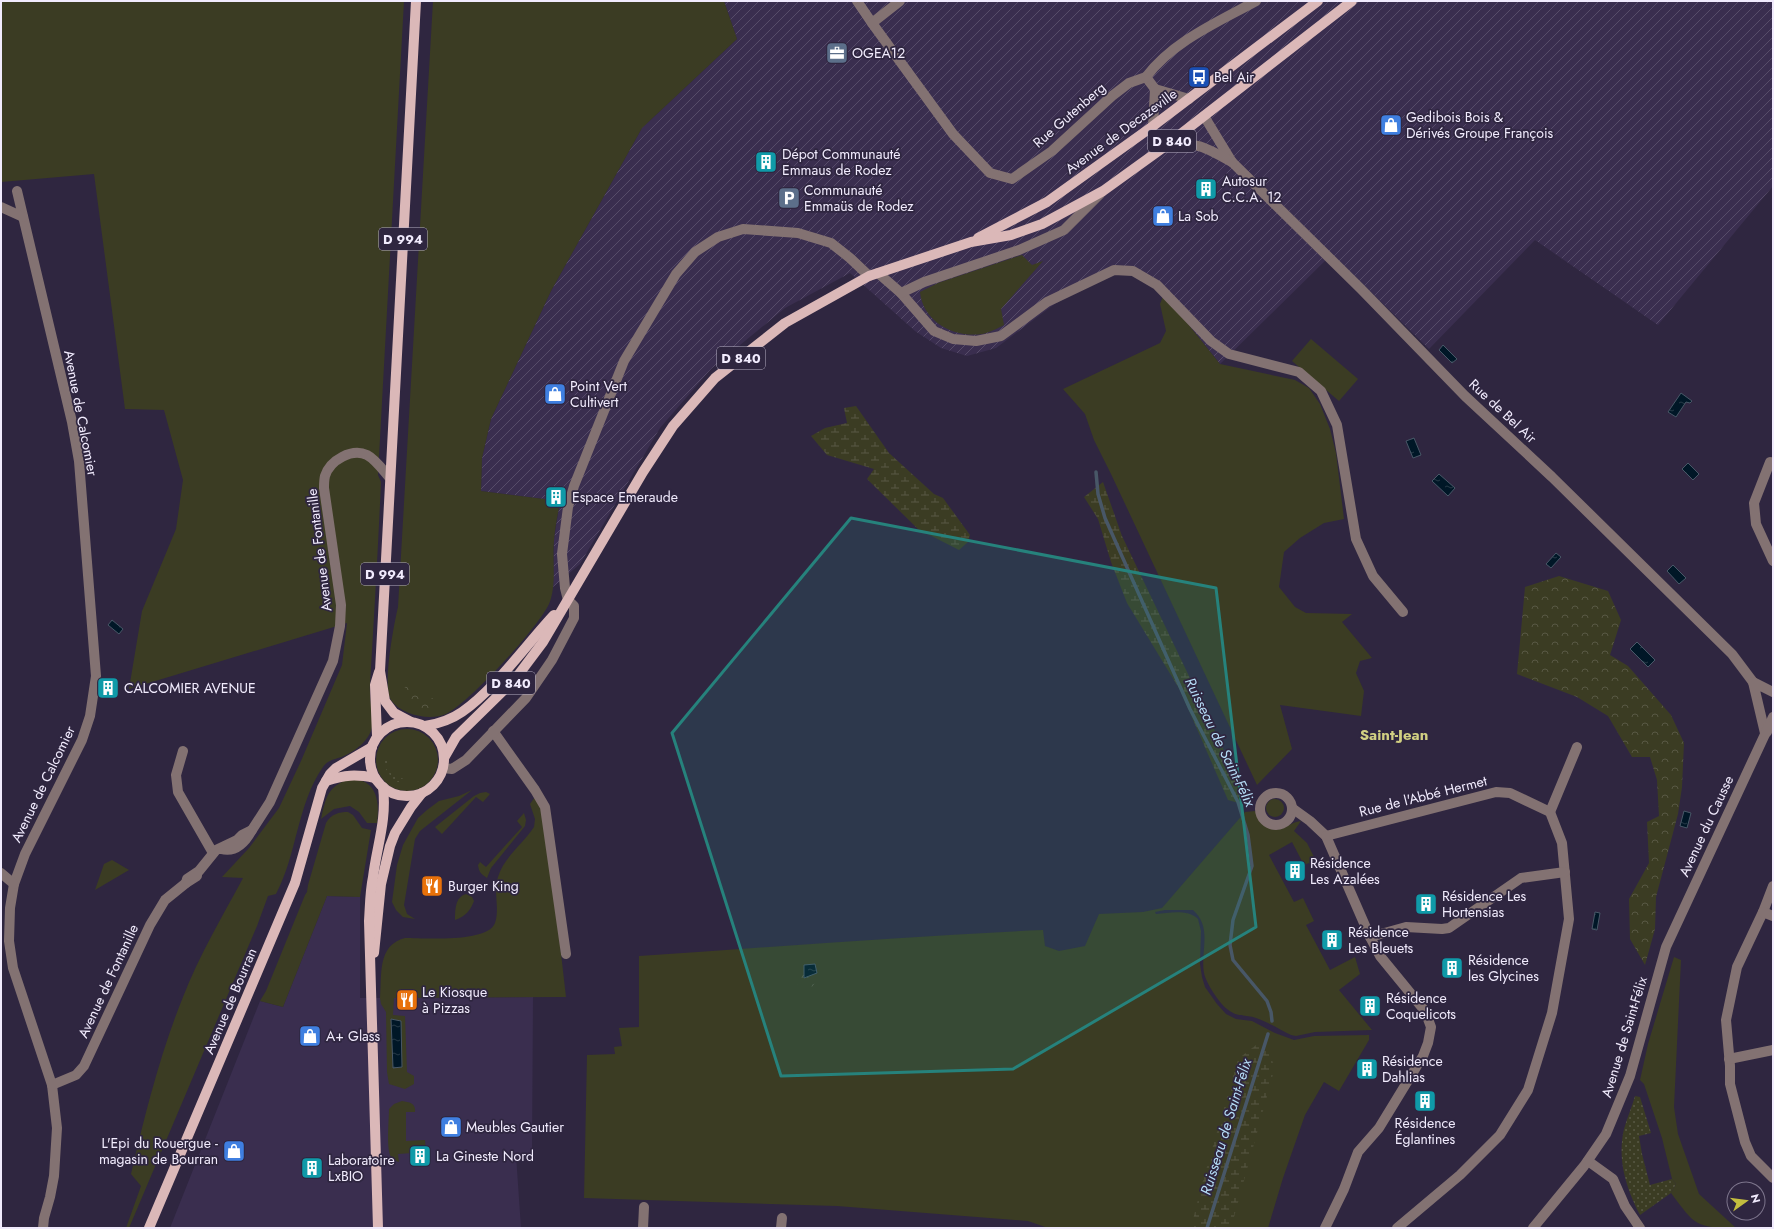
<svg xmlns="http://www.w3.org/2000/svg" width="1774" height="1229" viewBox="0 0 1774 1229" font-family="Jost,sans-serif">
<style>
.built{fill:#3a2e4f}
.industrial{fill:url(#industrial-furrows)}
.green{fill:#3b3c23}
.forest{fill:url(#forest-crowns)}
.wetland{fill:url(#wetland-marsh)}
.garden{fill:url(#garden-dots)}
.water{fill:url(#water-ripples);stroke:#485767}
.lines{fill:none;stroke-linecap:round;stroke-linejoin:round}
.stream{stroke:#485767;stroke-width:3.5}
.minor{stroke:#837272;stroke-width:10}
.major{stroke:#dbb8b8;stroke-width:10}
.marked{fill:#26827c;fill-opacity:0.2;stroke:#26827c;stroke-width:3;stroke-linejoin:round}
.labels{text-anchor:middle;stroke-width:3.5;stroke-linejoin:round;paint-order:stroke}
.shield{fill:#2f2640;stroke:#b7b0c4;stroke-width:1}
.shield-label{font-size:13px;font-weight:bold;fill:#f1ebfd}
.poi-label{font-size:14px;fill:#f1ebfd;stroke:#2f2640;text-anchor:start}
.street-label{font-size:14px;fill:#f1ebfd;stroke:#2f2640}
.neighbourhood-label{font-size:15px;font-weight:bold;fill:#d2d082;stroke:#2f2640}
.water-label{font-size:15px;font-style:italic;fill:#b4dbf5;stroke:#2f2640}
</style>
<defs>
<pattern id="industrial-furrows" width="10" height="10" patternUnits="userSpaceOnUse"><rect width="10" height="10" fill="#3a2e4f"/><path d="M-1 1l2-2M0 10L10 0M9 11l2-2" fill="none" stroke="#574c69"/></pattern>
<pattern id="forest-crowns" width="20" height="18" patternUnits="userSpaceOnUse"><rect width="20" height="18" fill="#3b3c23"/><path d="M2 6a3 3 0 1 1 6 0M12 15a3 3 0 1 1 6 0" fill="none" stroke="#585844"/></pattern>
<pattern id="wetland-marsh" width="20" height="14" patternUnits="userSpaceOnUse"><rect width="20" height="14" fill="#3b3c23"/><path d="M1 5h8M5 5V1M11 12h8M15 12V8" fill="none" stroke="#585844"/></pattern>
<pattern id="garden-dots" width="8" height="8" patternUnits="userSpaceOnUse"><rect width="8" height="8" fill="#3b3c23"/><path d="M2 2h.1M6 6h.1" fill="none" stroke="#585844" stroke-width="1.8" stroke-linecap="round"/></pattern>
<pattern id="water-ripples" width="26" height="14" patternUnits="userSpaceOnUse"><rect width="26" height="14" fill="#001727"/><path d="M2 4q2-2 4 0t4 0M15 11q2-2 4 0t4 0" fill="none" stroke="#263947"/></pattern>
</defs>
<rect width="100%" height="100%" fill="#2f2640"/>
<polygon class="built" points="327,896 360,897 360,998 533,997 532,1155 516,1155 521,1228 170,1228 260,1001 283,1007"/>
<polygon class="industrial" points="724,1 1773,1 1773,186 1658,325 1535,240 1429,349 1332,254 1220,364 1164,294 1133,274 1117,274 1086,287 1056,303 996,348 967,356 941,348 915,331 850,273 785,308 711,369 660,428 580,564 553,587 554,539 560,501 481,491 482,458 491,419 551,291 642,128 737,39"/>
<g class="green">
<path d="M1,1H404L378,475L381,482C378,550 374,617 370,684C369,698 373,713 372,727C370,739 357,750 346,755C338,759 328,759 323,767C297,804 297,855 276,894L268,896L257,926L129,1228H126L141,1186L131,1174C145,1114 160,1054 183,997C199,956 222,917 243,878L222,877L249,848L279,808L301,761L342,665L347,623L129,689L142,611L176,529L183,480L164,410L125,409L94,174L1,182Z"/>
<path d="M433,1H724L737,39L642,128L551,291L491,419L482,458L481,491L560,501C558,514 555,527 554,540C552,560 557,585 549,604C537,629 470,702 446,714C430,721 401,715 391,700C382,686 394,624 398,607Z"/>
<path d="M1022,255L1032,265L1043,261L1001,309L1004,325C998,328 989,333 982,334C954,338 923,322 920,292L938,283Z"/>
<polygon points="1164,294 1220,364 1295,380 1309,388 1320,404 1330,429 1336,453 1344,519 1324,523 1300,538 1284,552 1279,587 1295,607 1306,613 1352,614 1342,622 1372,658 1360,661 1356,673 1364,691 1361,716 1280,705 1292,749 1257,785 1111,474 1094,440 1085,414 1063,389 1160,343 1166,331 1160,304"/>
<polygon points="1311,339 1358,379 1339,401 1292,361"/>
<circle cx="407" cy="760" r="31"/>
<path d="M350,779C355,780 361,780 365,782C379,790 379,809 377,823H367L359,812L350,806L334,809L321,819C326,798 327,786 350,779Z"/>
<polygon points="472,790 420,831 415,839 404,905 407,914 415,919 403,917 396,910 392,902 397,865 403,845 418,818 427,810 439,801 459,796"/>
<polygon points="486,792 490,794 483,802 476,797 442,834 435,827 474,796 480,793"/>
<path d="M537,794L544,805L566,997L394,998L393,1015L405,1016L407,1072L414,1076V1084L405,1089L389,1084L387,1072L386,1012L381,1004L380,998C382,975 377,945 405,938C423,938 488,943 495,923C500,908 493,892 498,877C504,857 523,844 534,827L535,819L530,804Z"/>
<circle cx="1275" cy="808" r="9"/>
<path d="M1255,811C1260,823 1268,833 1283,828C1290,825 1294,822 1301,821L1294,831L1307,843L1317,863L1311,866L1309,863L1304,865L1292,842L1269,855L1294,902L1303,898L1314,921L1306,925L1330,970L1355,957L1360,974L1339,990L1372,1030L1315,1032L1296,1036L1291,1035C1280,1030 1268,1022 1256,1018C1245,1014 1238,1018 1227,1009C1219,1003 1206,983 1204,973C1200,951 1213,928 1193,910H1165L1155,912L1156,914C1169,913 1188,909 1198,919L1201,931L1200,964L1202,977L1205,987L1217,1004L1226,1014L1236,1019L1252,1021L1275,1033L1294,1040L1314,1036L1369,1035V1040L1339,1091L1324,1082L1305,1115L1283,1178L1268,1228H1048L1028,1221L837,1206L584,1198L587,1055L615,1054L614,1047L622,1046L619,1028L639,1027V956C774,947 908,936 1043,930L1045,946L1059,951L1085,946L1099,914L1143,912L1162,908L1245,812Z"/>
<path d="M348,812L353,815L362,828L371,830L360,897L327,896L283,1007L260,1001L266,991L305,895L307,892L308,885L326,823C331,814 339,812 348,812Z"/>
<path d="M524,813L526,820L525,826L491,868L487,878C481,874 479,872 478,865L480,862L486,867L522,827L517,821Z"/>
<polygon points="112,860 129,870 95,890 104,864"/>
<path d="M466,894L472,897L474,901C470,911 466,916 455,920C455,910 455,897 466,894Z"/>
<path d="M1674,957L1681,960L1674,1107L1678,1134L1699,1194L1736,1228C1695,1228 1695,1225 1671,1193L1676,1184L1672,1179L1662,1138L1644,1084L1640,1080L1648,1044Z"/>
<path d="M402,1101C409,1102 416,1103 415,1112H406V1141L425,1140L426,1152L398,1154L399,1162C396,1161 393,1160 391,1157C386,1148 389,1120 389,1109L394,1104Z"/>
</g>
<g class="forest">
<polygon points="1559,576 1608,591 1621,620 1610,655 1628,666 1671,715 1684,743 1682,787 1678,814 1656,897 1655,929 1645,965 1630,939 1629,899 1649,863 1647,822 1659,816 1657,780 1650,757 1632,757 1608,716 1577,697 1517,674 1525,587"/>
<path d="M408,686L414,691L440,701L441,705L438,709C435,710 431,711 428,710C418,708 416,700 403,704L399,701L405,687Z"/>
<polygon points="806,967 814,970 817,979 813,986 808,989 797,984 796,977"/>
</g>
<g class="wetland">
<polygon points="856,406 889,453 934,494 943,498 970,535 968,542 959,550 918,529 867,479 874,469 827,455 811,436 825,428 847,423 844,408"/>
<polygon points="1103,482 1122,536 1199,697 1232,768 1242,795 1239,803 1228,800 1180,690 1127,603 1111,562 1098,519 1084,497"/>
<polygon points="1256,1045 1268,1051 1275,1067 1231,1228 1191,1228 1200,1191 1238,1059"/>
</g>
<g class="garden">
<polygon points="385,759 387,761 388,767 393,775 404,779 405,783 392,781 389,773 385,768"/>
<path d="M1635,1096L1640,1097L1651,1133L1639,1136L1642,1154L1650,1185L1672,1179L1676,1184L1671,1193L1640,1215C1626,1188 1617,1159 1624,1129C1627,1118 1632,1107 1635,1096Z"/>
</g>
<g class="water">
<polygon points="1443,345 1457,359 1452,363 1439,350"/>
<polygon points="1681,393 1692,401 1690,403 1686,402 1676,417 1668,412"/>
<polygon points="1414,438 1421,455 1413,458 1406,441"/>
<polygon points="1688,463 1699,474 1693,480 1682,469"/>
<polygon points="1439,474 1455,488 1448,496 1432,481"/>
<polygon points="1556,553 1561,557 1551,568 1546,564"/>
<polygon points="1673,565 1686,578 1679,584 1667,571"/>
<polygon points="112,620 123,629 119,634 108,625"/>
<polygon points="1637,642 1655,660 1648,667 1630,649"/>
<polygon points="1684,811 1691,813 1687,828 1680,826"/>
<polygon points="1595,912 1600,913 1597,930 1592,929"/>
<polygon points="815,964 817,973 804,978 804,965"/>
<polygon points="391,1019 401,1021 402,1067 393,1068"/>
</g>
<g class="lines">
<g class="stream">
<polyline points="1096,472 1098,494 1105,518 1190,709 1238,802 1248,835 1252,866 1233,920 1230,945 1233,960 1267,1001 1271,1012 1272,1021"/>
<polyline points="1207,1228 1268,1034"/>
</g>
<g class="minor">
<polyline points="857,1 872,23"/>
<polyline points="900,1 872,23 953,134 990,173 1012,179 1052,151 1112,96 1129,83 1146,77 1155,89"/>
<path d="M1146,77C1173,41 1218,22 1256,1"/>
<polyline points="1204,116 1232,162 1361,289 1465,396 1552,477 1732,654 1753,682"/>
<polyline points="1153,126 1155,89 1189,99"/>
<path d="M1164,147C1199,142 1201,145 1232,162"/>
<polyline points="17,191 72,422 79,461 96,676 90,716 82,740 25,854 14,884 10,908 9,941 13,968 52,1085 57,1128 54,1176 50,1197 44,1218 43,1228"/>
<polyline points="1,207 23,217"/>
<polyline points="878,273 901,293 934,331 953,339 976,341 1001,336 1047,302 1114,270 1133,271 1157,285 1211,341 1229,354 1299,372 1321,391 1337,425 1356,539 1373,576 1403,612"/>
<polyline points="901,293 924,282 1019,250 1064,230 1100,194"/>
<polyline points="1770,462 1754,503 1756,524 1773,561"/>
<polyline points="493,731 535,790 545,807 566,954"/>
<polyline points="1767,732 1765,733 1753,682 1773,692"/>
<polyline points="183,751 176,775 178,792 213,853"/>
<polyline points="443,768 452,769 466,760 526,698 552,660 574,618 574,606 568,600 565,588 562,554 568,507 574,486 624,361 676,274 695,252 718,237 743,229 798,233 831,243 850,258 869,276"/>
<circle cx="1276" cy="809" r="16"/>
<polyline points="1292,808 1310,821 1326,836 1370,937 1380,956 1425,1011 1431,1027 1428,1043 1423,1056 1379,1128 1358,1152 1344,1189 1325,1228"/>
<polyline points="1550,812 1577,747"/>
<path d="M252,830L270,802L333,661L340,626L341,605L324,488C324,485 324,480 325,476C330,460 352,448 367,455C375,459 383,470 389,477"/>
<polyline points="1326,836 1496,792 1510,793 1550,812 1562,843 1569,919 1552,1013 1528,1090 1500,1135 1460,1175 1397,1228"/>
<polyline points="1,873 14,884"/>
<path d="M197,873V876L186,883L187,879L199,871L216,850L237,840L242,835L252,830C245,843 236,853 221,849"/>
<polyline points="1773,886 1763,912 1737,967 1726,1020 1730,1066 1730,1084 1745,1142 1751,1156 1773,1178"/>
<polyline points="1763,912 1773,916"/>
<polyline points="1370,937 1406,927 1442,929 1449,928 1521,878 1565,872"/>
<polyline points="1729,1059 1773,1050"/>
<polyline points="52,1085 76,1075 84,1066 150,925 165,900 186,883"/>
<polyline points="1588,1161 1613,1179 1625,1206 1640,1228"/>
<polyline points="643,1228 644,1207"/>
<polyline points="781,1228 782,1218"/>
<polyline points="1533,1228 1584,1166 1606,1134 1630,1076 1666,947 1773,717"/>
</g>
<g class="major">
<polyline points="978,238 1047,202 1153,126 1318,1"/>
<circle cx="407" cy="759" r="37"/>
<polyline points="411,722 394,713 385,701 380,671 416,1"/>
<path d="M425,726C437,724 452,719 462,712C495,689 526,645 554,615"/>
<polyline points="377,736 375,685 379,672"/>
<polyline points="444,758 456,737 516,678 543,642 643,472 673,426 715,378 785,323 869,276 971,242 1011,235 1042,224 1103,191 1164,147 1352,1"/>
<path d="M326,781C345,775 355,774 375,778"/>
<polyline points="374,953 381,884 390,846 395,833 411,807 422,793"/>
<polyline points="149,1228 295,883 322,788 330,774 336,768 372,747"/>
<path d="M378,1228L369,921C370,906 370,891 373,877C377,845 387,820 383,787"/>
</g>
</g>
<path class="marked" d="M851,518L1216,588L1256,927L1013,1069L781,1076L672,733Z"/>
<defs>
<g id="office-square" transform="scale(1.15)"><rect x="-9" y="-9" width="18" height="18" rx="4" fill="#5c6f8a" stroke="#2f2640"/><path d="M-6-3h4V-5.5h4V-3h4V5H-6ZM-1-4.5V-3h2v-1.5ZM-6 0V1H6V0Z" fill="#fff"/></g>
<g id="bus-square" transform="scale(1.15)"><rect x="-9" y="-9" width="18" height="18" rx="4" fill="#1a4fb4" stroke="#2f2640"/><path d="M-5-6H5V4H4V6H2V4H-2V6H-4V4H-5ZM-3.5-4V0h7V-4ZM-3.5 1.2v1.5H-2V1.2ZM2 1.2v1.5H3.5V1.2Z" fill="#fff"/></g>
<g id="shop-square" transform="scale(1.15)"><rect x="-9" y="-9" width="18" height="18" rx="4" fill="#3f7fe0" stroke="#2f2640"/><path d="M-5-2.5h2.3a2.7 3.5 0 0 1 5.4 0H5L5.5 6h-11ZM-1.5-2.5h3a1.5 2.3 0 0 0-3 0Z" fill="#fff"/></g>
<g id="building-square" transform="scale(1.15)"><rect x="-9" y="-9" width="18" height="18" rx="4" fill="#0f9aa8" stroke="#2f2640"/><path d="M-4-6H4V6H1V3H-1V6H-4ZM-2.5-4.3h1.7v1.8h-1.7ZM.8-4.3h1.7v1.8H.8ZM-2.5-1h1.7V.8h-1.7ZM.8-1h1.7V.8H.8Z" fill="#fff"/></g>
<g id="parking-square" transform="scale(1.15)"><rect x="-9" y="-9" width="18" height="18" rx="4" fill="#5c6f8a" stroke="#2f2640"/><path d="M-3.5-5.5H1a3.5 3.5 0 0 1 0 7H-1V5.5H-3.5ZM-1-3.4V-.6H.8a1.4 1.4 0 0 0 0-2.8Z" fill="#fff"/></g>
<g id="restaurant-square" transform="scale(1.15)"><rect x="-9" y="-9" width="18" height="18" rx="4" fill="#e8710a" stroke="#2f2640"/><path d="M-5-6h1v4h1v-4h1v4h1v-4h1v5L-1.5 .5V6h-2V.5L-5-1ZM5-6V6H3V1.5H1.5Q1.5-4 5-6Z" fill="#fff"/></g>
</defs>
<g fill-rule="evenodd">
<use href="#office-square" x="837" y="53"/>
<use href="#bus-square" x="1199" y="77"/>
<use href="#shop-square" x="1391" y="125"/>
<use href="#building-square" x="766" y="162"/>
<use href="#building-square" x="1206" y="189"/>
<use href="#parking-square" x="789" y="198"/>
<use href="#shop-square" x="1163" y="216"/>
<use href="#shop-square" x="555" y="394"/>
<use href="#building-square" x="556" y="497"/>
<use href="#building-square" x="108" y="688"/>
<use href="#building-square" x="1295" y="871"/>
<use href="#restaurant-square" x="432" y="886"/>
<use href="#building-square" x="1426" y="904"/>
<use href="#building-square" x="1332" y="940"/>
<use href="#building-square" x="1452" y="968"/>
<use href="#restaurant-square" x="407" y="1000"/>
<use href="#building-square" x="1370" y="1006"/>
<use href="#shop-square" x="310" y="1036"/>
<use href="#building-square" x="1367" y="1069"/>
<use href="#building-square" x="1425" y="1101"/>
<use href="#shop-square" x="451" y="1127"/>
<use href="#shop-square" x="234" y="1151"/>
<use href="#building-square" x="420" y="1156"/>
<use href="#building-square" x="312" y="1168"/>
</g>
<g class="labels">
<g class="shield">
<rect x="1148" y="130" width="48" height="22" rx="3"/>
<rect x="379" y="228" width="48" height="22" rx="3"/>
<rect x="717" y="347" width="48" height="22" rx="3"/>
<rect x="361" y="563" width="48" height="22" rx="3"/>
<rect x="487" y="672" width="48" height="22" rx="3"/>
</g>
<g class="shield-label">
<text x="1172" y="146">D 840</text>
<text x="403" y="244">D 994</text>
<text x="741" y="363">D 840</text>
<text x="385" y="579">D 994</text>
<text x="511" y="688">D 840</text>
</g>
<g class="poi-label">
<text x="852" y="58">OGEA12</text>
<text x="1214" y="82">Bel Air</text>
<text x="1406" y="122">Gedibois Bois &amp;<tspan x="1406" dy="16">Dérivés Groupe François</tspan></text>
<text x="782" y="159">Dépot Communauté<tspan x="782" dy="16">Emmaus de Rodez</tspan></text>
<text x="1222" y="186">Autosur<tspan x="1222" dy="16">C.C.A. 12</tspan></text>
<text x="804" y="195">Communauté<tspan x="804" dy="16">Emmaüs de Rodez</tspan></text>
<text x="1178" y="221">La Sob</text>
<text x="570" y="391">Point Vert<tspan x="570" dy="16">Cultivert</tspan></text>
<text x="572" y="502">Espace Emeraude</text>
<text x="124" y="693">CALCOMIER AVENUE</text>
<text x="1310" y="868">Résidence<tspan x="1310" dy="16">Les Azalées</tspan></text>
<text x="448" y="891">Burger King</text>
<text x="1442" y="901">Résidence Les<tspan x="1442" dy="16">Hortensias</tspan></text>
<text x="1348" y="937">Résidence<tspan x="1348" dy="16">Les Bleuets</tspan></text>
<text x="1468" y="965">Résidence<tspan x="1468" dy="16">les Glycines</tspan></text>
<text x="422" y="997">Le Kiosque<tspan x="422" dy="16">à Pizzas</tspan></text>
<text x="1386" y="1003">Résidence<tspan x="1386" dy="16">Coquelicots</tspan></text>
<text x="326" y="1041">A+ Glass</text>
<text x="1382" y="1066">Résidence<tspan x="1382" dy="16">Dahlias</tspan></text>
<text x="1425" y="1128" text-anchor="middle">Résidence<tspan x="1425" dy="16">Églantines</tspan></text>
<text x="466" y="1132">Meubles Gautier</text>
<text x="218" y="1148" text-anchor="end">L'Epi du Rouergue -<tspan x="218" dy="16">magasin de Bourran</tspan></text>
<text x="436" y="1161">La Gineste Nord</text>
<text x="328" y="1165">Laboratoire<tspan x="328" dy="16">LxBIO</tspan></text>
</g>
<g class="street-label">
<text transform="translate(1069 115) rotate(-41)" y="5">Rue Gutenberg</text>
<text transform="translate(1121 131) rotate(-36)" y="5">Avenue de Decazeville</text>
<text transform="translate(1503 411) rotate(43)" y="5">Rue de Bel Air</text>
<text transform="translate(81 413) rotate(79)" y="5">Avenue de Calcomier</text>
<text transform="translate(319 550) rotate(-97)" y="5">Avenue de Fontanille</text>
<text transform="translate(43 784) rotate(-64)" y="5">Avenue de Calcomier</text>
<text transform="translate(1423 796) rotate(-14)" y="5">Rue de l'Abbé Hermet</text>
<text transform="translate(1706 826) rotate(-65)" y="5">Avenue du Causse</text>
<text transform="translate(108 981) rotate(-65)" y="5">Avenue de Fontanille</text>
<text transform="translate(230 1001) rotate(-67)" y="5">Avenue de Bourran</text>
<text transform="translate(1624 1037) rotate(-73)" y="5">Avenue de Saint-Félix</text>
</g>
<g class="neighbourhood-label">
<text x="1394" y="740">Saint-Jean</text>
</g>
<g class="water-label">
<text transform="translate(1220 742) rotate(64)" y="5">Ruisseau de Saint-Félix</text>
<text transform="translate(1226 1127) rotate(-73)" y="5">Ruisseau de Saint-Félix</text>
</g>
</g>
<rect width="1774" height="1229" fill="none" stroke="#f1ebfd" stroke-width="4"/>
<g transform="translate(1746 1201) rotate(76)"><circle r="19" fill="#2f2640" stroke="#7d758c"/>
<path d="M0-3L7 15L0 10L-7 15Z" fill="#c3bd3f"/>
<text y="-6" font-size="11" font-weight="bold" text-anchor="middle" fill="#f1ebfd">N</text>
</g>
</svg>
